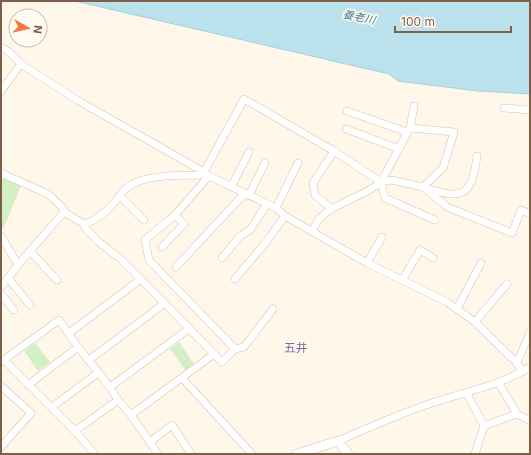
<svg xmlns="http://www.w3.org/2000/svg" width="531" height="455" viewBox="0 0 531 455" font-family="Inter,'Noto Sans JP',sans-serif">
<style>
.green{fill:#d3efc5}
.water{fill:#bbe1ec;stroke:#a0d1df}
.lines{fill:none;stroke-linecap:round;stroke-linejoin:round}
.minor-casing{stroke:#d3c1ad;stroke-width:8}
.tertiary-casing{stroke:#d3c1ad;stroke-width:10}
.minor{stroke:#fff;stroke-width:7}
.tertiary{stroke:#fff;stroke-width:9}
.labels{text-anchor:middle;stroke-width:3;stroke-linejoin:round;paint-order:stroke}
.water-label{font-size:11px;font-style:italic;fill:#3c798b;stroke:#fffbf3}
.quarter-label{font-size:12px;fill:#8b6199;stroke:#fffbf3}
</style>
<rect width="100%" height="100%" fill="#fff8ea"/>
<g class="green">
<polygon points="1,179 7,179 21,186 3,229 1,226"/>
<polygon points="179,342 194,364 185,370 170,349"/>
<polygon points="35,343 50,362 38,371 24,351"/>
</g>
<polygon class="water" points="75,1 530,1 530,94 478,91 398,81 389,74"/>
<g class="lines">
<g class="minor-casing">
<g id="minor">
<polyline points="1,47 9,52 21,64 77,100 204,172 209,176 276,208 285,216 367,263 447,302 475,322 517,363 522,372"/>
<polyline points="1,91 21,64"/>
<polyline points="504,108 530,110"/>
<polyline points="347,111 407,132"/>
<polyline points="410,128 454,132 443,168 423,187"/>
<polyline points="346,129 399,149"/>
<path d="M1,173L48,194L62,207L64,212L84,224C97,220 110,209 118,198C122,193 125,188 131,185C148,174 181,176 201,175L204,172L244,99L334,151L381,182L392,180L423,187L447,207L512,233L521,210L530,214"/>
<polyline points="381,182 385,198 435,220"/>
<polyline points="231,187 249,152"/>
<path d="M425,188C434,190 443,194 453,194C473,195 475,170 477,156"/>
<polyline points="249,195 265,163"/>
<polyline points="120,196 144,220"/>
<polyline points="276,208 298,163"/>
<polyline points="332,209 315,195 313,183 334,151"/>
<polyline points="175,215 145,240 149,260 235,349"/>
<polyline points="84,224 85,228 100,243 122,260 222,362 235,349 244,347 273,309"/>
<path d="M312,231C315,226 317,221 321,217C338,201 364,197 381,182L410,128L414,106"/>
<polyline points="1,236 18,265"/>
<polyline points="162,247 184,224 175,215 209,176"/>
<polyline points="30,251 57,280"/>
<polyline points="222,258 240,236 250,230 267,204"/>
<polyline points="367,263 382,237"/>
<polyline points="176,267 245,193"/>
<polyline points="8,278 30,305"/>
<polyline points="235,279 267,241 285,216"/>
<polyline points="403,279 420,250 433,258"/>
<polyline points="1,287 18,265 64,212"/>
<polyline points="1,294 14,310"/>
<polyline points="457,309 481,263"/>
<polyline points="475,322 507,284"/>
<polyline points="69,333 141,279"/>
<polyline points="4,360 75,431 94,453 93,454"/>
<polyline points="89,360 165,303"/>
<polyline points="1,362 59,320 78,347 110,387 118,400 131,415 158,454"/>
<polyline points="517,363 530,332"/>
<polyline points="182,378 252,454"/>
<polyline points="498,382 517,414 530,421"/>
<polyline points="28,385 78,347"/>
<polyline points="1,386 31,413 1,447"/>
<polyline points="110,387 190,328"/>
<polyline points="466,392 484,426 475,454"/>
<polyline points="52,407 98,373"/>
<polyline points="131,415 214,354"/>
<polyline points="484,426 517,414"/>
<polyline points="75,431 118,400"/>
<path d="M338,441C366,429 394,416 423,406C458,393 498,387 530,367"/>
<polyline points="150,442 172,425 191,454"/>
</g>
</g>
<g class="tertiary-casing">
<polyline id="tertiary" points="297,454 338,441 348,454"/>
</g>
<use href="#minor" class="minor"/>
<use href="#tertiary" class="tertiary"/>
</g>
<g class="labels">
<g class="water-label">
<text transform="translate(359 17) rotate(12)" y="4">養老川</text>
</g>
<g class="quarter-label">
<text x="296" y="352">五井</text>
</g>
</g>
<rect width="531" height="455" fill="none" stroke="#7e5f49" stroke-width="4"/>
<g transform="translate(28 28) rotate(98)"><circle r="19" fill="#fffbf3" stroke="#cbbdaf"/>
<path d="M0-3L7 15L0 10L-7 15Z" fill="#f47743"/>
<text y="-6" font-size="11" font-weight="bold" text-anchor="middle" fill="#7e5f49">N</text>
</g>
<path d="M395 26v6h116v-6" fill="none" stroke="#7e5f49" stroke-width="2"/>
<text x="401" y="26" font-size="12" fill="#7e5f49" stroke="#fffbf3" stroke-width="3" paint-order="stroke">100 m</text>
</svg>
